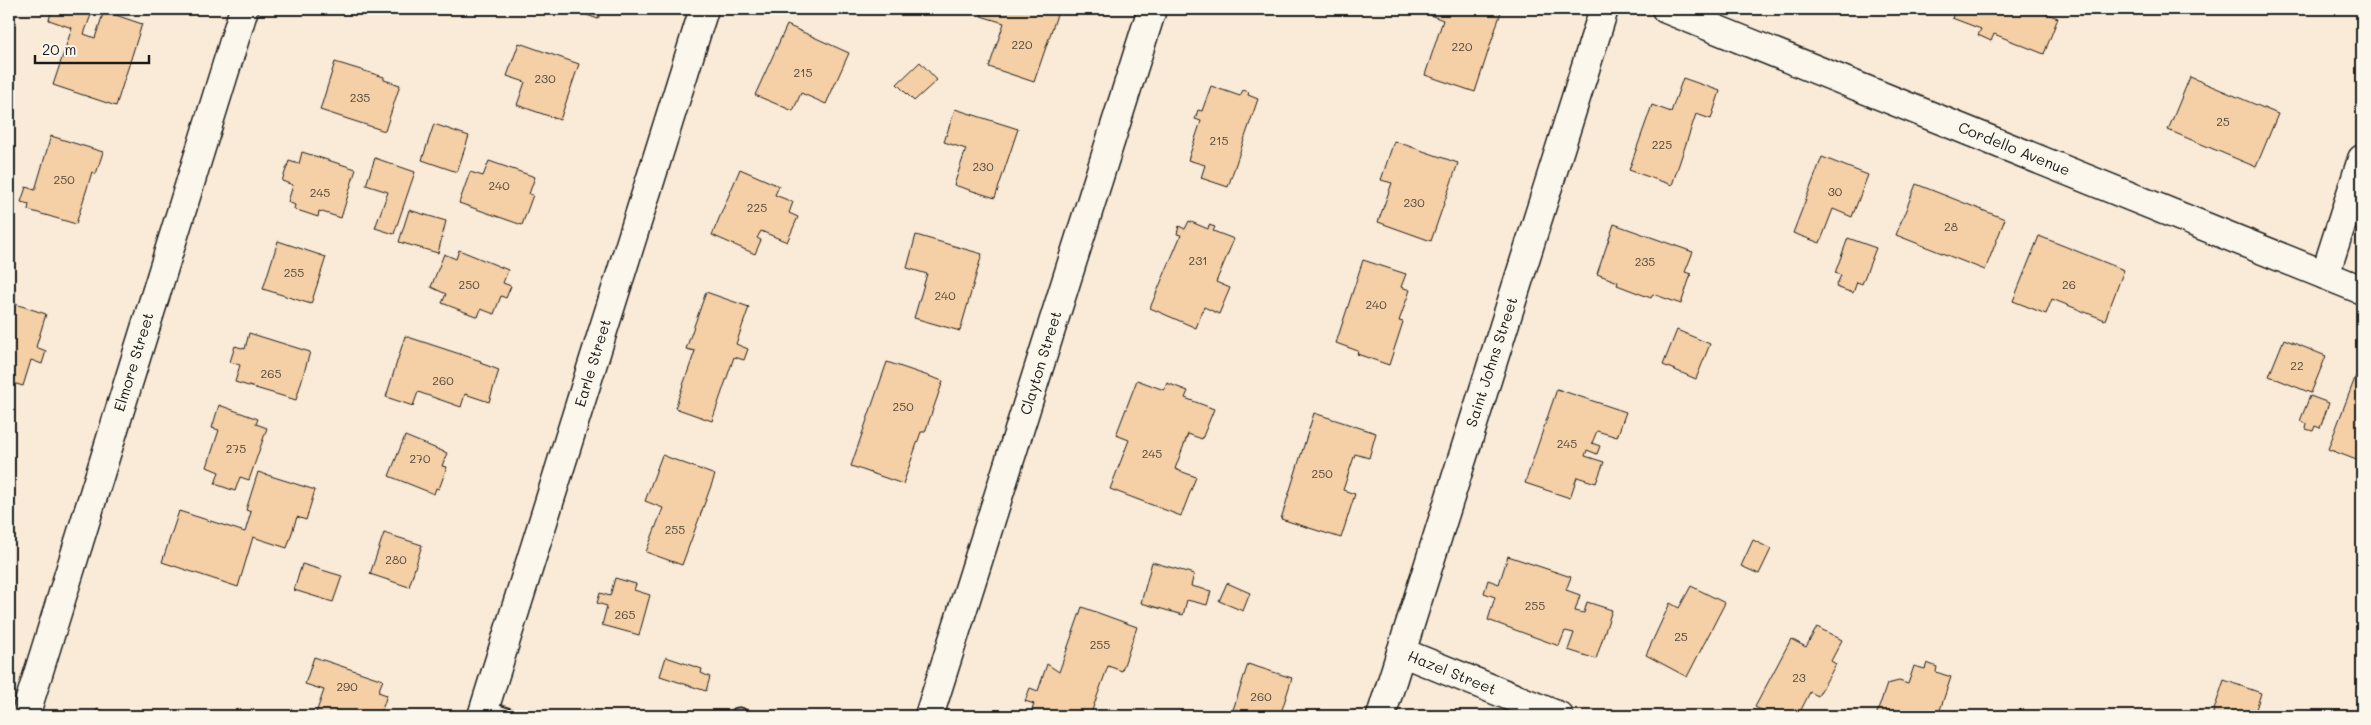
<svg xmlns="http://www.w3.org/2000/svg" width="2371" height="725" viewBox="0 0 2371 725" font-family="Mali,sans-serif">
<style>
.building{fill:#f5cfa5;stroke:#1c1c1c}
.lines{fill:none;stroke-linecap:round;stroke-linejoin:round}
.lane-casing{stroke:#1c1c1c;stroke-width:19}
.street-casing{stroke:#1c1c1c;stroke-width:31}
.lane{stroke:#fbf7ec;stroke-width:15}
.street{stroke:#fbf7ec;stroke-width:28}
.labels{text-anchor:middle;stroke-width:4;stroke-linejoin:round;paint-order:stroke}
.number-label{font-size:12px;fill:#52493e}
.street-label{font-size:15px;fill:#1c1c1c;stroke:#fbf7ec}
</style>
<rect width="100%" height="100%" fill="#f9ebd7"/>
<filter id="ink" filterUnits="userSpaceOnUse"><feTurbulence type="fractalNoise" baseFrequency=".02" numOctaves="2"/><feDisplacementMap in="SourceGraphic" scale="10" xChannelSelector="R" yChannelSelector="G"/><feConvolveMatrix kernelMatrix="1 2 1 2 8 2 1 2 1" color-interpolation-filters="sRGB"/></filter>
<g filter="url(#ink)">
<g class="building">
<polygon points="52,9 82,9 92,12 84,34 95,38 104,11 142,24 116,106 53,85 72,28 49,20"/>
<polygon points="570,9 602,9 598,19"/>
<polygon points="984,9 1059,9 1034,82 989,67 1004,23 981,16"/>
<polygon points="1423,9 1491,9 1501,12 1475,92 1425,75 1443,20 1422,12"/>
<polygon points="1956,9 2034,9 2058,18 2044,54 1994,34 1991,41 1978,35 1981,29 1952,18"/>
<polygon points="787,25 849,53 826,104 801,93 793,111 755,95"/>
<polygon points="519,43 579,64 560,120 517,105 525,82 507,76"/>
<polygon points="335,62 384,77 384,80 400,85 385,131 320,110"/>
<polygon points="920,62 937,80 914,101 897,84"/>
<polygon points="2190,77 2278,114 2256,167 2168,130"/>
<polygon points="1683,78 1720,91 1711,119 1696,114 1672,185 1629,170 1652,105 1671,112"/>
<polygon points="1211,86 1240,96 1243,90 1249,92 1248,95 1258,99 1228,187 1201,178 1205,165 1188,160 1201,121 1195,119 1198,110 1202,111"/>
<polygon points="955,109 1018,129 995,198 954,185 966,149 944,142"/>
<polygon points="434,124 469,136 457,172 422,160"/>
<polygon points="51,136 103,152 96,174 92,172 76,224 28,210 29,204 21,202 26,187 35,190"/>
<polygon points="1394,141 1458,163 1431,241 1378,222 1392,183 1381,180"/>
<polygon points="302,152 356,169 341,218 319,211 318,217 294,209 295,205 288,202 293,185 282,181 289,161 299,164"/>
<polygon points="1822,157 1868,175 1852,217 1833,209 1820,243 1793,233"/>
<polygon points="375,158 415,172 394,234 375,228 388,192 366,185"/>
<polygon points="489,161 535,177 529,194 533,195 522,225 459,203 470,172 483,176"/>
<polygon points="740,169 779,186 775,195 793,202 789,213 798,217 787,242 761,231 757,238 761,240 755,254 712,235"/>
<polygon points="1916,184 2005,219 1985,270 1896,235"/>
<polygon points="409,210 446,221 438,253 399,242"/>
<polygon points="1189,221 1208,229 1209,225 1215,227 1213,231 1234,239 1216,282 1230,288 1219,314 1204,307 1196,328 1150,308 1181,235 1177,234 1179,226 1185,229"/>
<polygon points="1614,224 1693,252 1685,272 1691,274 1681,304 1653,294 1651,298 1617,285 1618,282 1597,274"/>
<polygon points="916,235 982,254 960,331 914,318 927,274 907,268"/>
<polygon points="2039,236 2124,270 2105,320 2052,299 2046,314 2013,301"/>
<polygon points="1848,238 1876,248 1862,284 1857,282 1853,293 1836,287 1841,275 1835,273"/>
<polygon points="278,241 326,257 311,304 263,289"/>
<polygon points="459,250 508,270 503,283 511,286 506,298 501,296 494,314 481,309 478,317 442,303 446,294 431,287 444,254 456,259"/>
<polygon points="1363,260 1406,274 1401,287 1410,290 1399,321 1403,322 1389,365 1357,354 1358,351 1336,343"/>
<polygon points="706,292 749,307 736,344 748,349 744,360 734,357 712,421 675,408 695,351 686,349"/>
<polygon points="9,302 46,314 36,347 46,351 42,364 31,360 23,386 9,382"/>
<polygon points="1677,330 1710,344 1696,379 1663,365"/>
<polygon points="249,333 310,352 296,400 235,382 240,365 230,362 235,346 245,349"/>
<polygon points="405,336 481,361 480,363 499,370 489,402 465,394 461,407 418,392 413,406 386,397"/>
<polygon points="2284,339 2326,356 2311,393 2269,376"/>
<polygon points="887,362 943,381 925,432 921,432 903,484 851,466"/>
<polygon points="2360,365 2362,366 2362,454 2359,461 2328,449"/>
<polygon points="1137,380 1164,390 1167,383 1188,391 1185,398 1214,409 1202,439 1188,434 1175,469 1196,477 1181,516 1110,489 1129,440 1116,435"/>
<polygon points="1557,389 1626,412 1617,437 1597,431 1592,443 1600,446 1597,454 1587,450 1585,456 1604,462 1596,483 1577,477 1570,498 1525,483"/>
<polygon points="2310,396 2329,403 2320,428 2315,426 2313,431 2306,429 2307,424 2300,421"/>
<polygon points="219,405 258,419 256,424 267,428 249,480 240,477 235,491 215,484 219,472 207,467 219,430 212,428"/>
<polygon points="1314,413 1376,433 1369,458 1355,454 1343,490 1355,494 1341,538 1281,519"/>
<polygon points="405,436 447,453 442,466 447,467 439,489 436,488 434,494 389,476"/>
<polygon points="662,455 715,475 682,565 646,552 663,508 645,501"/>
<polygon points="258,472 315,490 306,520 297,517 287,548 253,537 238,587 162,562 179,511 245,532 251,512 246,510"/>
<polygon points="384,533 422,545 409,587 370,574"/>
<polygon points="1753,540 1771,549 1759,574 1741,566"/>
<polygon points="1508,556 1571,577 1566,590 1580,595 1575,611 1584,613 1587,602 1612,610 1596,659 1568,650 1574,633 1565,631 1559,646 1488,620 1495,597 1484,593 1488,580 1499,584"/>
<polygon points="1152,562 1194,574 1191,586 1211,591 1207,605 1187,600 1183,615 1141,603"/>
<polygon points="302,564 342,576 333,602 294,590"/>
<polygon points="615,578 636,584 634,590 650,595 639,635 602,625 607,606 597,603 600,593 610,596"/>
<polygon points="1227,583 1250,593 1243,611 1219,601"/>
<polygon points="1691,586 1725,603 1687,677 1646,655 1670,603 1679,608"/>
<polygon points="1082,607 1137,627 1122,671 1108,666 1090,716 1030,716 1034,704 1025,701 1030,688 1038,691 1047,664 1059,672"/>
<polygon points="1817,627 1842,640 1831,661 1836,664 1818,696 1810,692 1798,716 1773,716 1755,707 1791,639 1806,647"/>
<polygon points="314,657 383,680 378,692 387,695 380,716 315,716 324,690 305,684"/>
<polygon points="666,657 702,669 701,673 710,677 706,691 660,676"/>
<polygon points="1927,663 1937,667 1936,672 1951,677 1938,716 1876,716 1887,684 1899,681 1908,684 1914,666 1925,669"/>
<polygon points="1248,664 1292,678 1280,716 1231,716"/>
<polygon points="2224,680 2261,693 2254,716 2212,716"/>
<polygon points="97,709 122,716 95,716"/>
</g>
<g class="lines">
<g class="lane-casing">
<g id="lane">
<polyline points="484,709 507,716"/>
<polyline points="738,716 740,716"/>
</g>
</g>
<g class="street-casing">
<g id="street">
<polyline points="1666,9 2362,290"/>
<polyline points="2325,275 2362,159"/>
<polyline points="1401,652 1559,716"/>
<polyline points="25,716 244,9"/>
<polyline points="482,716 704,9"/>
<polyline points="929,716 1152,9"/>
<polyline points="1381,716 1604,9"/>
</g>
</g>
<use href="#lane" class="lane"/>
<use href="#street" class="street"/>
</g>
</g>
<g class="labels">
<g class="number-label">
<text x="1022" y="49">220</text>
<text x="1462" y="51">220</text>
<text x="803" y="77">215</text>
<text x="545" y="83">230</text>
<text x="360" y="102">235</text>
<text x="2223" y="126">25</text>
<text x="1219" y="145">215</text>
<text x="1662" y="149">225</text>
<text x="983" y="171">230</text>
<text x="64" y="184">250</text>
<text x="499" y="190">240</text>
<text x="1835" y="196">30</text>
<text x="320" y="197">245</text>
<text x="1414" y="207">230</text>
<text x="757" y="212">225</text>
<text x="1951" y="231">28</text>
<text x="1198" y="265">231</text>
<text x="1645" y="266">235</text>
<text x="294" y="277">255</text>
<text x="469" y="289">250</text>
<text x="2069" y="289">26</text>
<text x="945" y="300">240</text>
<text x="1376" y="309">240</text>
<text x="2297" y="370">22</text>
<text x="271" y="378">265</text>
<text x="443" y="385">260</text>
<text x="903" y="411">250</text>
<text x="1567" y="448">245</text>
<text x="236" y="453">275</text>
<text x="1152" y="458">245</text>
<text x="420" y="463">270</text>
<text x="1322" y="478">250</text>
<text x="675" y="534">255</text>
<text x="396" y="564">280</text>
<text x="1535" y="610">255</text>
<text x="625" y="619">265</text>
<text x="1681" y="641">25</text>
<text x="1100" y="649">255</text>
<text x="1799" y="682">23</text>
<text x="347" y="691">290</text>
<text x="1261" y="701">260</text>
</g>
<g class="street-label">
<text transform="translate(2014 149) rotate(22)" y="5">Cordello Avenue</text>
<text transform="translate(134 362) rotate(-73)" y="5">Elmore Street</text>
<text transform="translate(1492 362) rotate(-72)" y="5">Saint Johns Street</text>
<text transform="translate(593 363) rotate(-73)" y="5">Earle Street</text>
<text transform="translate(1041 363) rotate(-73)" y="5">Clayton Street</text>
<text transform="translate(1452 673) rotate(22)" y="5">Hazel Street</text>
</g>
</g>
<rect width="2371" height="725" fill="none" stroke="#fbf7ec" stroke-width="30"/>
<rect x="15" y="15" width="2341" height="695" fill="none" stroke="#1c1c1c" stroke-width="2" filter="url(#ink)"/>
<path d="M35 55v8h114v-8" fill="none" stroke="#1c1c1c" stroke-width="2.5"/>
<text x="42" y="55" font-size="15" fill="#1c1c1c" stroke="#fbf7ec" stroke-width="4" paint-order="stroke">20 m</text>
</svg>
